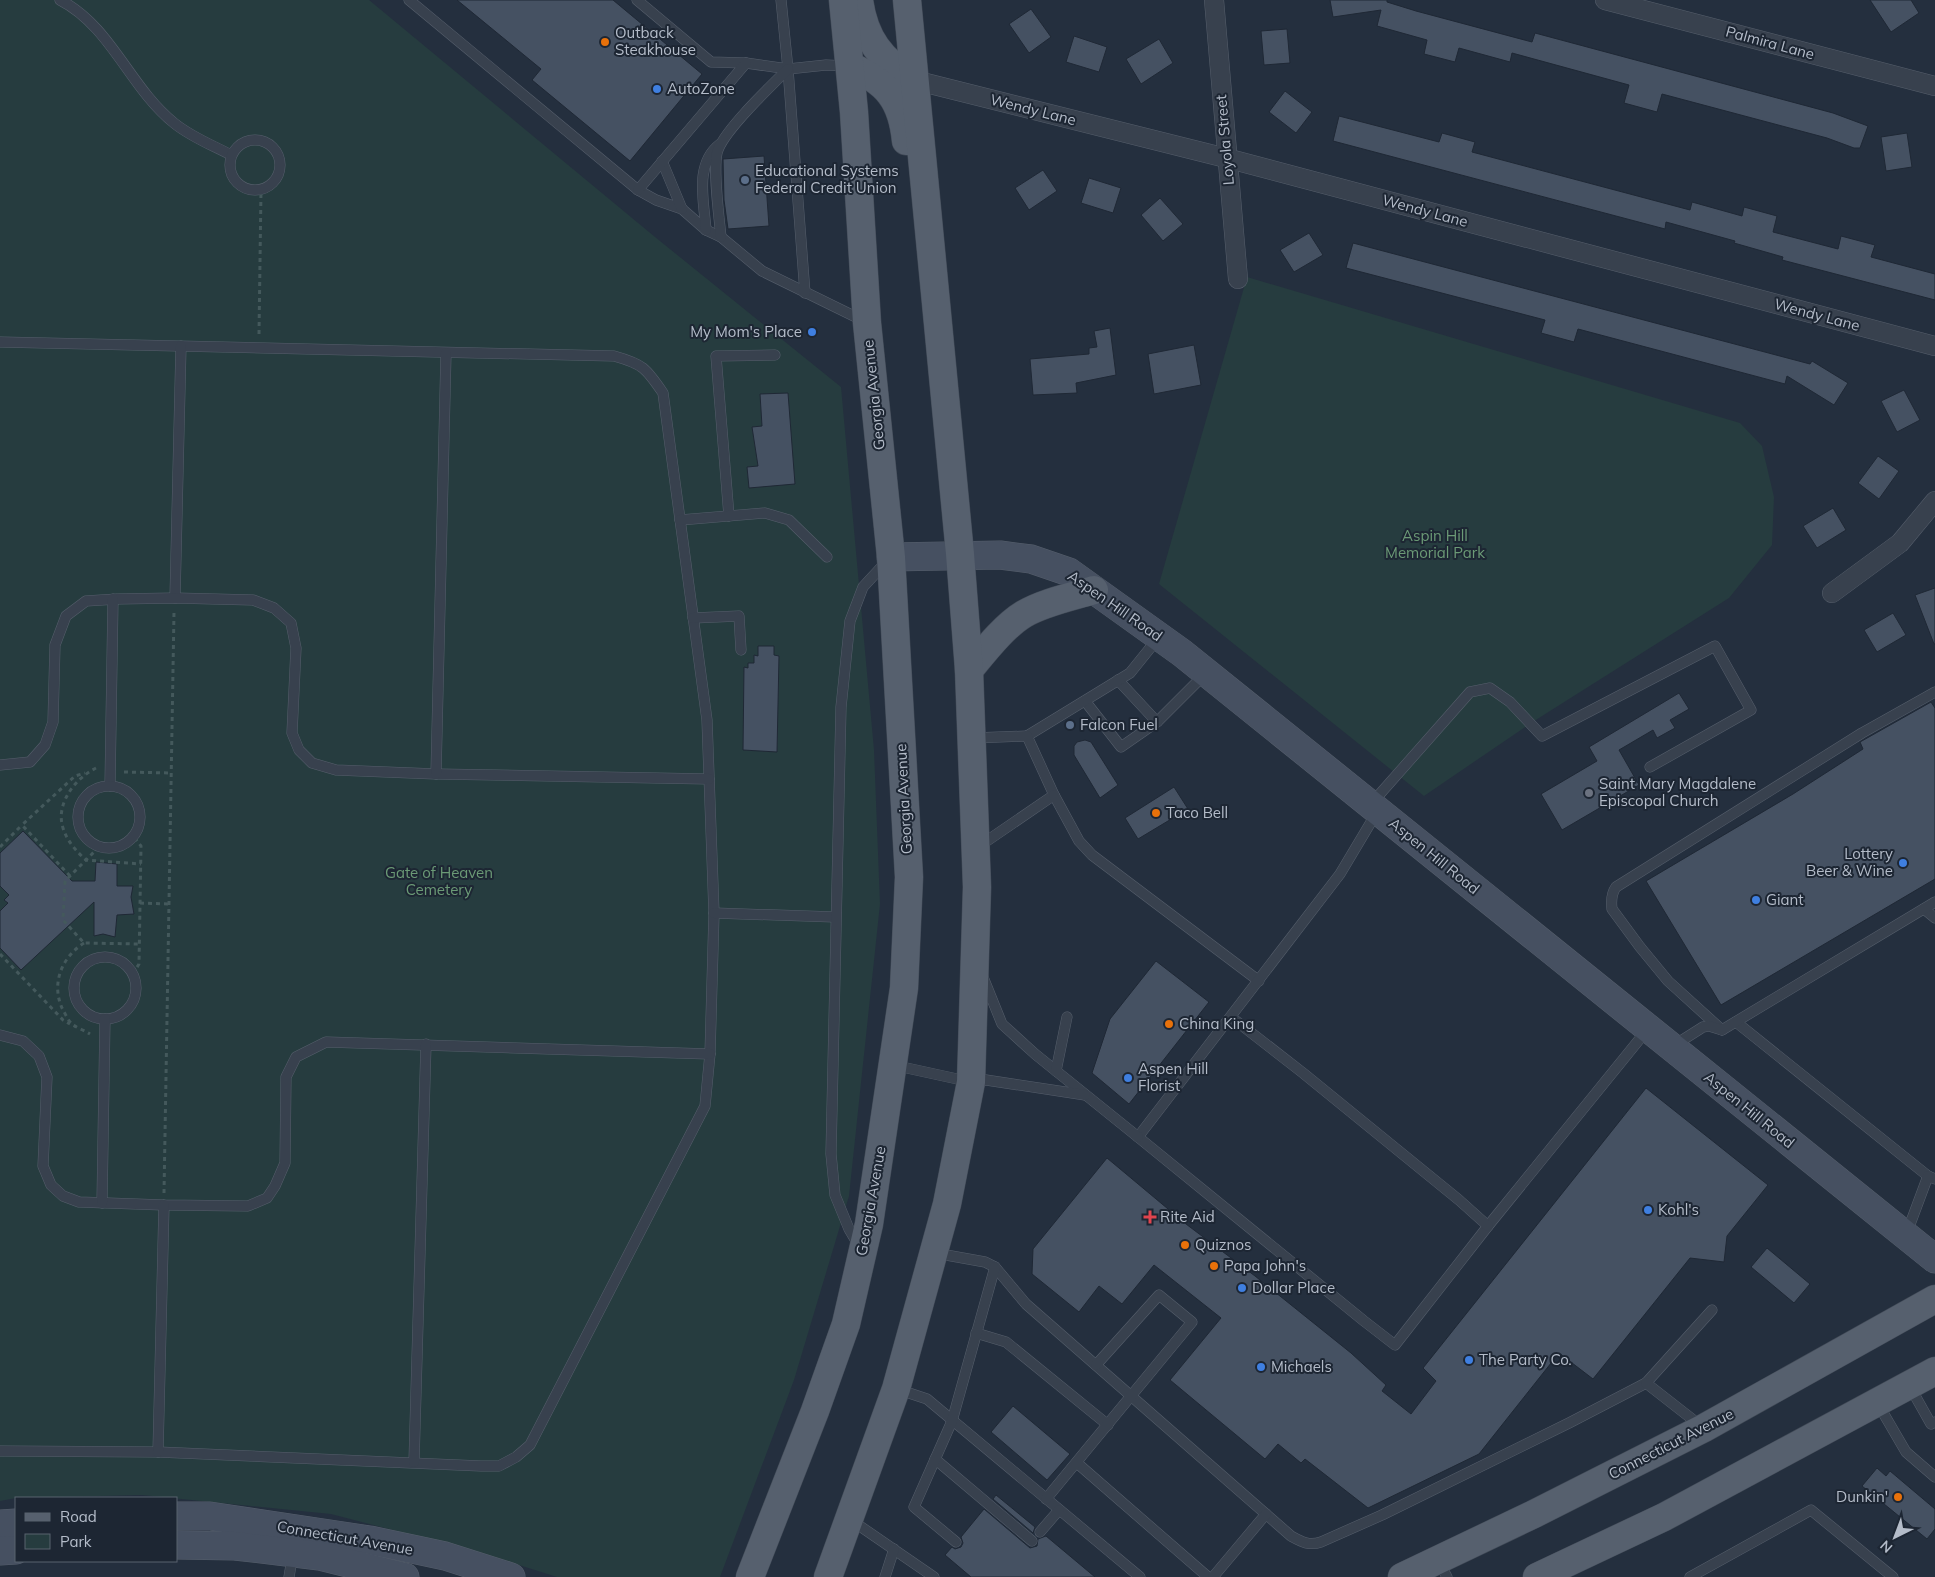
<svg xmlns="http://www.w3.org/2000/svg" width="1935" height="1577" viewBox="0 0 1935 1577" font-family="Mulish,sans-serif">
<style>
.green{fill:#263c3f}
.building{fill:#455162;stroke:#1f2835}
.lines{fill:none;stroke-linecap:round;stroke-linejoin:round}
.lane-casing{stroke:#565f6c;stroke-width:11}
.street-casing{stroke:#565f6c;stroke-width:20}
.secondary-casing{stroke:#565f6c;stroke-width:29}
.primary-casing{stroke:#414a57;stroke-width:29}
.path{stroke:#44595c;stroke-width:3;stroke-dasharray:4 4;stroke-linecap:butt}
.lane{stroke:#38414e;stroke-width:10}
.street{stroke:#38414e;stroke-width:19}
.secondary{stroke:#465061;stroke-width:28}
.primary{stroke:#56606e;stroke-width:28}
.food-dot{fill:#e8710a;stroke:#1d2633;stroke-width:2}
.shop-dot{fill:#3f7fe0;stroke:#1d2633;stroke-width:2}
.service-dot{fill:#5c6f8a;stroke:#1d2633;stroke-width:2}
.worship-dot{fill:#6b7280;stroke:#1d2633;stroke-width:2}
.health-dot{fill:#e0444e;stroke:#1d2633;stroke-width:2}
.labels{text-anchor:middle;stroke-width:4;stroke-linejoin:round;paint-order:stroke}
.poi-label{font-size:15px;fill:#b4bcc9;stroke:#1d2633;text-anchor:start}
.street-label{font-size:15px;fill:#b4bcc9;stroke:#1d2633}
.park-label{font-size:15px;fill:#6b9a76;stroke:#1d2633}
</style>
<rect width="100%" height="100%" fill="#242f3e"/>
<g class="green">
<polygon points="0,0 369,0 655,237 841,387 874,750 880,904 849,1196 794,1380 720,1577 557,1577 481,1553 331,1514 142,1495 16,1498 0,1501"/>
<polygon points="1247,277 1740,423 1762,446 1774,497 1772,545 1729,598 1531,723 1424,796 1159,584"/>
</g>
<g class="building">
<polygon points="457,0 613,0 702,74 630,161 532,80 541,69"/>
<polygon points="1330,0 1387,0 1387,2 1416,11 1532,42 1535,33 1833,113 1868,126 1860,148 1854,148 1827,138 1662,94 1657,112 1624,103 1629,85 1512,53 1510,62 1459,48 1455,62 1424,54 1427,40 1377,26 1381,10 1333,17"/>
<polygon points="1870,0 1911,0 1919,13 1891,32"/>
<polygon points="1031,9 1051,37 1029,53 1009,24"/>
<polygon points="1287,29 1290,63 1264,65 1261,31"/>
<polygon points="1074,36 1107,47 1099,72 1066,62"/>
<polygon points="1159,39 1173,63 1141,84 1126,59"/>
<polygon points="1285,91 1312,112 1296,133 1269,112"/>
<polygon points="1339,116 1439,142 1442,133 1475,142 1472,152 1690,210 1692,202 1742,216 1744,207 1777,216 1773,232 1838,249 1841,236 1875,245 1871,257 1935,274 1935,300 1782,260 1783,257 1734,243 1735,241 1666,222 1665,229 1333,141"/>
<polygon points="1907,133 1912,167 1886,171 1881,137"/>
<polygon points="764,156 769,226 728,229 724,200 723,159"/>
<polygon points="1043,170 1057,191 1029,210 1015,188"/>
<polygon points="1089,178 1121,188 1113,213 1081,203"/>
<polygon points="1160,198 1183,224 1163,241 1141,215"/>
<polygon points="1309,233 1323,255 1294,272 1280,250"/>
<polygon points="1353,243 1810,364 1812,361 1848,383 1834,405 1787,376 1785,384 1578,329 1574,342 1541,333 1545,320 1346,268"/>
<polygon points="1110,328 1116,375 1076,383 1077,393 1033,395 1030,359 1089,354 1089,348 1097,347 1094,331"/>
<polygon points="1194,345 1201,385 1154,394 1148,354"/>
<polygon points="1904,390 1920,420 1897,432 1881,401"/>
<polygon points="788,393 795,484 749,488 747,467 758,466 752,427 762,426 760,394"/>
<polygon points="1878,456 1899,471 1879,499 1858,483"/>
<polygon points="1833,508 1846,530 1817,548 1803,526"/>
<polygon points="1935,588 1935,644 1934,644 1915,595"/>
<polygon points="1893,613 1906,635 1877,652 1864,630"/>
<polygon points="758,646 774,646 774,655 779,656 777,752 743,750 744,667 748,668 748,663 754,663 754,655 758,656"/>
<polygon points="1679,693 1689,709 1670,720 1675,728 1657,738 1653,730 1619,750 1639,785 1562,830 1541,794 1597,761 1589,747"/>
<polygon points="1931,702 1935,708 1935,879 1721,1005 1646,881 1793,794 1863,749 1860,742"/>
<polygon points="1085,740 1091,742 1118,785 1100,798 1074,755 1074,746 1077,742"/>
<polygon points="1174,787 1188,809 1138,839 1125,818"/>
<polygon points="23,831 72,881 95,881 96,862 117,864 117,886 133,886 131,897 134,914 117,915 115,937 103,934 94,936 94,902 21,970 0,948 0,911 8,903 4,900 9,895 0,886 0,853"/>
<polygon points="1156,961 1209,1002 1129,1104 1092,1073 1110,1019"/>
<polygon points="1646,1088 1768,1185 1727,1236 1724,1262 1690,1258 1593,1379 1559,1353 1479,1454 1368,1508 1305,1459 1301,1463 1278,1444 1265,1459 1170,1380 1221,1318 1154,1265 1122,1304 1099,1286 1079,1312 1032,1274 1033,1249 1107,1158 1186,1224 1255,1276 1351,1353 1386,1385 1382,1391 1411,1414 1436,1381 1423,1368"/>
<polygon points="1767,1248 1810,1284 1794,1303 1751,1267"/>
<polygon points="1013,1406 1070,1454 1047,1480 991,1432"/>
<polygon points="1877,1468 1886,1476 1890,1471 1935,1509 1935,1529 1927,1539 1862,1486"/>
<polygon points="996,1495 1035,1527 1033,1533 993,1499"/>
<polygon points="984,1509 1030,1548 1037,1546 1038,1539 1046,1536 1095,1577 971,1577 945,1555 952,1547 955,1549 961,1547 963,1543 961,1537"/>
</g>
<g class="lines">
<g class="lane-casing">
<g id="lane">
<path d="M60,0C111,26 130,88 174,123C191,137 212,145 231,155"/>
<polyline points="409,0 638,190 656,200 682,209 706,230 721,237 762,271 864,321"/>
<polyline points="637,0 711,62 746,63 788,69 826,65 848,66"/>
<polyline points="781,0 788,69 805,293"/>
<circle cx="255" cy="165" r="25"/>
<polyline points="662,161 682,209"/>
<polyline points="638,190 746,63"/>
<path d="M706,230C704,201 694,164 720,144"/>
<path d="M721,237C719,216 713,172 717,153C722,132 771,86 788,69"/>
<path d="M0,342L614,356C643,364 646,368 663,393L707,720L714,913L710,1054L705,1106L530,1445L516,1457L499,1466H481L158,1452L0,1451"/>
<polyline points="729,516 716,356 775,355"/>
<polyline points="680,520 765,513 789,520 827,557"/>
<polyline points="175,598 181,346"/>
<polyline points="693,618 739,616 741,650"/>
<polyline points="1118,680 1157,722 1205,674"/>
<polyline points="1085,701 1121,747 1157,722"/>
<polyline points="1027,736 1130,673 1159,637"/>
<polyline points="973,738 1027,736 1054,795 978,847"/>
<polyline points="0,765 30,762 45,745 53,722 55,645 66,616 86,601 117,599 175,598 253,600 274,608 291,623 296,648 292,733 299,750 312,763 336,770 436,774 709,779"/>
<polyline points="436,774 446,353"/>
<polyline points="110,786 113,599"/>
<circle cx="109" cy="817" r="31"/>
<polyline points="1054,795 1079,841 1092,855 1259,981"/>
<polyline points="1371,804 1470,692 1490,688 1510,702 1542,736 1715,646 1751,710 1650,767"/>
<polyline points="1377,812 1340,874 1138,1137 1364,1321 1395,1345 1488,1226 1647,1030"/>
<polyline points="1924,909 1935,918"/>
<polyline points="714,913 835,917"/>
<circle cx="105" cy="988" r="31"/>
<polyline points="983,977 1002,1024 1035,1054 1138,1137"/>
<polyline points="1231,1017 1303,1073 1459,1200 1488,1226"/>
<polyline points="1736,1022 1928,1176 1935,1179"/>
<path d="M1722,1030L1668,981L1640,947L1612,909C1611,901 1611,894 1616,887L1862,733L1935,692"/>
<polyline points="0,1035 23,1041 39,1056 47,1077 43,1166 51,1185 63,1196 79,1202 164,1205 248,1206 267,1198 275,1186 285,1163 286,1077 296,1057 326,1042 710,1054"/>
<polyline points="1673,1046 1703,1027 1709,1026 1722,1030 1935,902"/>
<polyline points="893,1065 971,1082 986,1080 1085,1095"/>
<polyline points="1056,1071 1067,1017"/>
<polyline points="102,1203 105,1019"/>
<polyline points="1906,1235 1928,1176"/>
<polyline points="859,1246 849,1229 835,1195 831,1154 841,707 850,621 863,587 887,561"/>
<path d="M935,1253L985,1262L995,1267L1026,1304L1291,1536C1302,1542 1309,1546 1321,1542L1382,1515L1569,1423L1646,1383L1712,1310"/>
<polyline points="976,1333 1006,1342 1108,1425"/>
<polyline points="1646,1383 1701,1426"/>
<polyline points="1909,1385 1931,1424 1935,1422"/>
<polyline points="897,1389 927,1399 1140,1577"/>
<polyline points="1878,1404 1906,1452 1935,1477"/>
<polyline points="158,1452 164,1205"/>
<polyline points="935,1459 1032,1541"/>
<polyline points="414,1462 426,1044"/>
<polyline points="1077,1463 1208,1577"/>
<polyline points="1046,1499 1192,1322 1159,1295 1096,1365"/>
<polyline points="851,1520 934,1577"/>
<polyline points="1040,1532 1059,1510"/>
<polyline points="956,1542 914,1507 952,1421 995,1267"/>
<polyline points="1438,1560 1447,1577"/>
<polyline points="289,1577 293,1553"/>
<polyline points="885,1577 894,1549"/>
<polyline points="1213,1577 1266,1514"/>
<polyline points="1690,1577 1811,1510 1893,1577"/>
</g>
</g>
<g class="street-casing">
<g id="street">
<polyline points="1214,0 1238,279"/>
<polyline points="1605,0 1935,86"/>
<polyline points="914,80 1226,158 1935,346"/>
<polyline points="1832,593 1900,543 1935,501"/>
</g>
</g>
<g class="secondary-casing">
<g id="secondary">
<polyline points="891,557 1000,555 1031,559 1069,572 1182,653 1935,1259"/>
<polyline points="176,1516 210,1516 370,1540 445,1556 511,1577"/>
<polyline points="0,1524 16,1523"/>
<polyline points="176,1545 235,1546 319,1556 405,1577"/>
<polyline points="0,1551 16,1550"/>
</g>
</g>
<g class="primary-casing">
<g id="primary">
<path d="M859,0C864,38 881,61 914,80"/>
<path d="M850,66C887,82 902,100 906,141"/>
<path d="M969,670C984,652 1004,626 1024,614C1045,602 1071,597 1094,590"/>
<polyline points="750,1577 815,1411 846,1324 869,1224 904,988 909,877 891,557 867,323 854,112 843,0"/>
<polyline points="828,1577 896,1389 947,1204 971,1082 977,887 969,670 960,554 907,0"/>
<polyline points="1402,1577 1534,1514 1704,1428 1935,1299"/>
<polyline points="1537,1577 1664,1517 1935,1371"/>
</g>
</g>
<g class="path">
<polyline points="259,334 261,190"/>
<path d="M96,768C76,778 55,803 63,828C67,841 76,851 86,860L141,864"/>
<polyline points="124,772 171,773"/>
<polyline points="0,847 22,825"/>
<polyline points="99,847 65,881 63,920 84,943 139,944"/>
<polyline points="70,876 22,825 75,776 85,773"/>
<polyline points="140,903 168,904"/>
<path d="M84,943C62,957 51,983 62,1008C65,1013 68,1021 73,1025C78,1028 85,1031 90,1034"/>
<polyline points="0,954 63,1020 70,1024"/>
<polyline points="133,974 139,964 141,846 133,836"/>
<polyline points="164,1193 174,612"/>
</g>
<use href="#lane" class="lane"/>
<use href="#street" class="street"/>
<use href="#secondary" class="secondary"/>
<use href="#primary" class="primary"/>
</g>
<g class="food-dot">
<circle cx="605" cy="42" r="5"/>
<circle cx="1156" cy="813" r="5"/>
<circle cx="1169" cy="1024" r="5"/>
<circle cx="1185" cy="1245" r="5"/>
<circle cx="1214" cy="1266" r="5"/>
<circle cx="1898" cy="1497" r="5"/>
</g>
<g class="shop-dot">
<circle cx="657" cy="89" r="5"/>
<circle cx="812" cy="332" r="5"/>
<circle cx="1903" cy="863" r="5"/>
<circle cx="1756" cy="900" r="5"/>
<circle cx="1128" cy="1078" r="5"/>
<circle cx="1648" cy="1210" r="5"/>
<circle cx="1242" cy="1288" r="5"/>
<circle cx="1469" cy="1360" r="5"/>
<circle cx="1261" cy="1367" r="5"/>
</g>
<g class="service-dot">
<circle cx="745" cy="180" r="5"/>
<circle cx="1070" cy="725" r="5"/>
</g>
<circle class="worship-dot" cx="1589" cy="793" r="5"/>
<path class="health-dot" d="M1147.5 1209.5h5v5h5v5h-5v5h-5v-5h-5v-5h5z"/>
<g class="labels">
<g class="poi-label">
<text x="615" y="38">Outback<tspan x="615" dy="17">Steakhouse</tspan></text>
<text x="667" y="94">AutoZone</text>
<text x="755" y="176">Educational Systems<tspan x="755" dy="17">Federal Credit Union</tspan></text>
<text x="802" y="337" text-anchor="end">My Mom's Place</text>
<text x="1080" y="730">Falcon Fuel</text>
<text x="1599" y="789">Saint Mary Magdalene<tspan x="1599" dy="17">Episcopal Church</tspan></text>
<text x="1166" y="818">Taco Bell</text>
<text x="1893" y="859" text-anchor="end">Lottery<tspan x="1893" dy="17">Beer &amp; Wine</tspan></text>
<text x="1766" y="905">Giant</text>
<text x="1179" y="1029">China King</text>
<text x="1138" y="1074">Aspen Hill<tspan x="1138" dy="17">Florist</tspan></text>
<text x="1658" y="1215">Kohl's</text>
<text x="1160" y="1222">Rite Aid</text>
<text x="1195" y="1250">Quiznos</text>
<text x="1224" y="1271">Papa John's</text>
<text x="1252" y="1293">Dollar Place</text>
<text x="1479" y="1365">The Party Co.</text>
<text x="1271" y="1372">Michaels</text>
<text x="1888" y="1502" text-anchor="end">Dunkin'</text>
</g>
<g class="street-label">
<text transform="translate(1770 43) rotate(15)" y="5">Palmira Lane</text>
<text transform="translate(1033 110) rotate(14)" y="5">Wendy Lane</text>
<text transform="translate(1225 140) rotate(-95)" y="5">Loyola Street</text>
<text transform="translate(1425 211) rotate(15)" y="5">Wendy Lane</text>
<text transform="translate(1817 315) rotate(15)" y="5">Wendy Lane</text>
<text transform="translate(874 395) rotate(-96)" y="5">Georgia Avenue</text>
<text transform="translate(1115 606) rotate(35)" y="5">Aspen Hill Road</text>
<text transform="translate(904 799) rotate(-93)" y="5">Georgia Avenue</text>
<text transform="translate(1434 856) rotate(39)" y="5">Aspen Hill Road</text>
<text transform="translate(1749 1110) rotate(39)" y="5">Aspen Hill Road</text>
<text transform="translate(871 1201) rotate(-80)" y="5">Georgia Avenue</text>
<text transform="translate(1671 1444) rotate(-27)" y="5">Connecticut Avenue</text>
<text transform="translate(345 1538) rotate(10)" y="5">Connecticut Avenue</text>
</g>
<g class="park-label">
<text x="1435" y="541">Aspin Hill<tspan x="1435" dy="17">Memorial Park</tspan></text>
<text x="439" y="878">Gate of Heaven<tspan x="439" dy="17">Cemetery</tspan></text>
</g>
</g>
<rect x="15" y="1497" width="162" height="65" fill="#1d2633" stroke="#59626f"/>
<rect x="25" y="1513" width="25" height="8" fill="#56606e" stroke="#59626f"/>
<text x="60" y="1522" font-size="15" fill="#b4bcc9">Road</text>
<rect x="25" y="1534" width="25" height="15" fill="#263c3f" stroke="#59626f"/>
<text x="60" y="1547" font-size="15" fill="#b4bcc9">Park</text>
<g transform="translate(1895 1537) rotate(222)" stroke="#1d2633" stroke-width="4" paint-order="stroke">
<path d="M0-4L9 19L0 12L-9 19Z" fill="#b4bcc9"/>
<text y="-8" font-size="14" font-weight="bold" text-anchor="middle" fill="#b4bcc9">N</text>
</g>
</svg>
